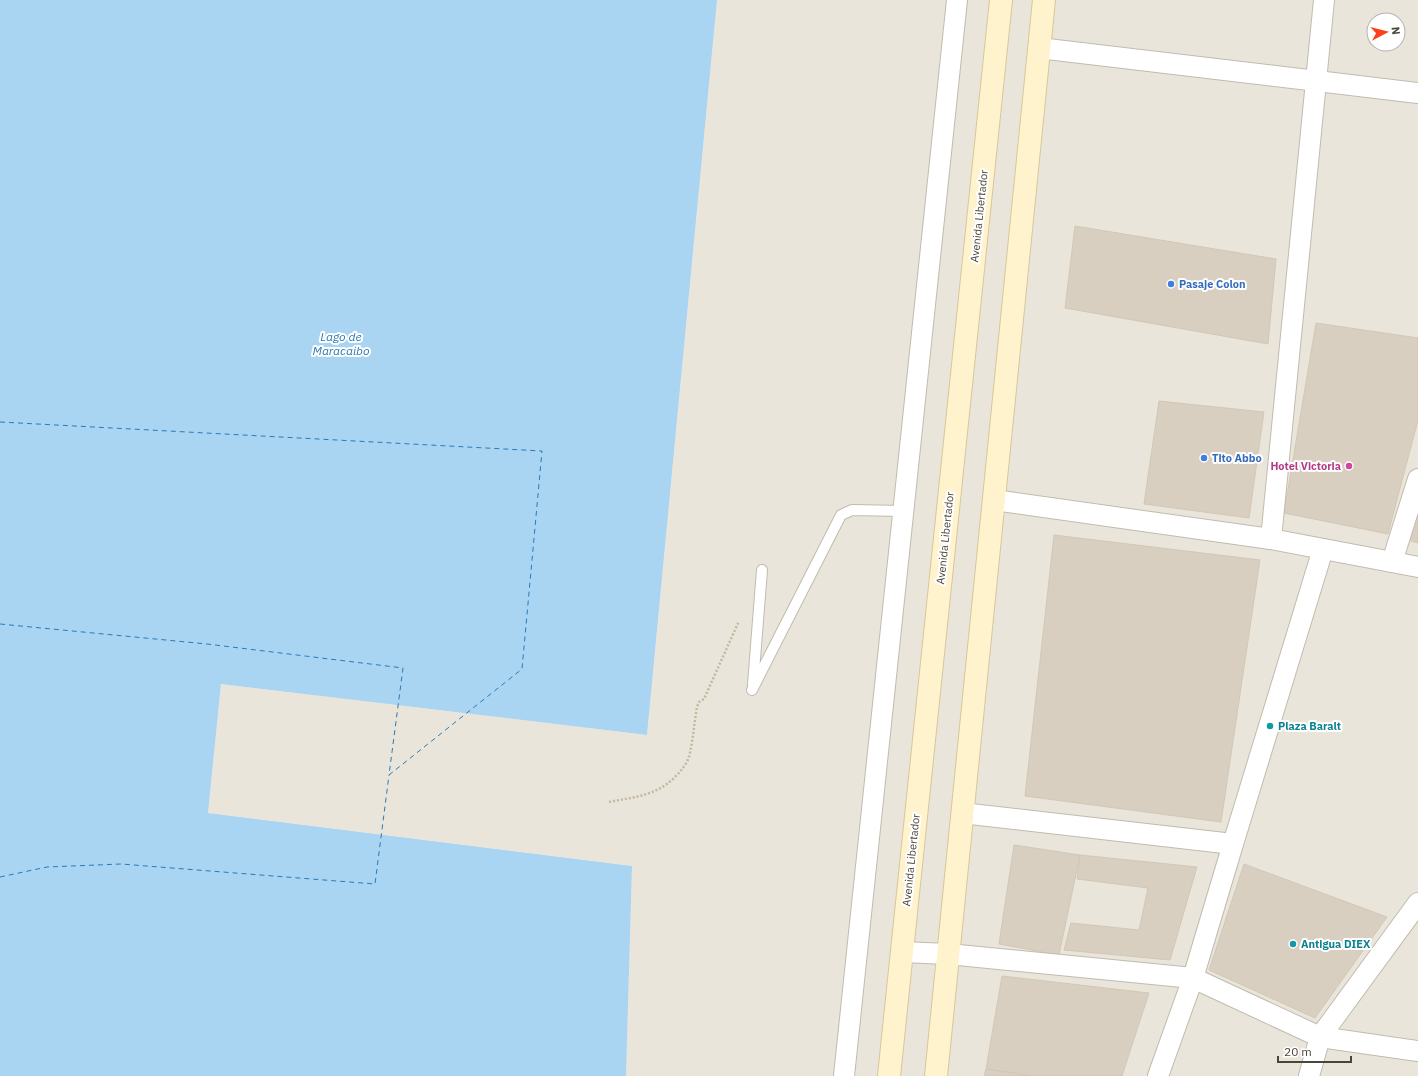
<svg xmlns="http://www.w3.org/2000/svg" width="1418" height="1076" viewBox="0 0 1418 1076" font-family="'IBM Plex Sans',sans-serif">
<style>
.residential{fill:#eae5da;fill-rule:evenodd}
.water{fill:#a9d4f2}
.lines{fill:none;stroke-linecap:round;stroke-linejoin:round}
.ferry{stroke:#2e7ab2;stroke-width:1;stroke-dasharray:5 4;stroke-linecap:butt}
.building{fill:#d8cfc1;stroke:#d3c7b4}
.lane-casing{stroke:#c2bbae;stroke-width:12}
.street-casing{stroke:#c2bbae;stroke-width:22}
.secondary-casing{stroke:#d6c79b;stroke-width:24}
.path{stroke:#c4b79f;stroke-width:2.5;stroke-dasharray:2 2;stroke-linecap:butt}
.lane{stroke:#fff;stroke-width:10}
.street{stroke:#fff;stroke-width:20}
.secondary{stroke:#fff3cd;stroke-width:22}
.shop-dot{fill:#3f7fe0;stroke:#fff;stroke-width:1.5}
.hotel-dot{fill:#d1479c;stroke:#fff;stroke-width:1.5}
.culture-dot{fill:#0f9aa8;stroke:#fff;stroke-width:1.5}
.labels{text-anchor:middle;stroke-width:4;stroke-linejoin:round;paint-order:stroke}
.street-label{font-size:11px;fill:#4b4439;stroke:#fff}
.shop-label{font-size:11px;font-weight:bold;fill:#366cbe;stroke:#fff;text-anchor:start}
.hotel-label{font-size:11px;font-weight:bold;fill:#b23c85;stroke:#fff;text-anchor:end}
.culture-label{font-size:11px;font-weight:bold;fill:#0d838f;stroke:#fff;text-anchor:start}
.water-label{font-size:12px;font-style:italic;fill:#2e7ab2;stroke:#fff}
</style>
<rect width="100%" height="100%" fill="#f6f3ec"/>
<path class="residential" d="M717,0H1418V1076H626L632,866L208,813L221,684L647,735ZM1374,20H1398V44H1374Z"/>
<polygon class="water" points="0,0 717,0 647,735 221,684 208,813 632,866 626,1076 0,1076"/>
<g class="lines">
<g class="ferry">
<polyline points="0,422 542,451 522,669 389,775 403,668 207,644 0,624"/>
<polyline points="0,877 47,867 121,864 375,884 389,775"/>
</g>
</g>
<g class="building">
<polygon points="1075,226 1276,259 1268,344 1065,308"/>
<polygon points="1316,323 1418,338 1418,420 1388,534 1284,513"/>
<polygon points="1159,401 1264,412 1249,518 1144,504"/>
<polygon points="1418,507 1418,543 1408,540"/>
<polygon points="1054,535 1260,560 1221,822 1025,796"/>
<polygon points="1014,845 1080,855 1059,955 999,944"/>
<polygon points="1080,855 1197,867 1170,960 1064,950 1071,923 1139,930 1148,888 1077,879"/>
<polygon points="1244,864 1387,917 1315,1018 1209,970"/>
<polygon points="1002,976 1149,993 1122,1076 1031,1076 986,1069"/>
<polygon points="986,1069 1031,1076 984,1076"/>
</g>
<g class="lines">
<g class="lane-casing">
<g id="lane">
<polyline points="753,684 762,570"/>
<polyline points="752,690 841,515 852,510 902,511"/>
</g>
</g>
<g class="street-casing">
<g id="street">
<polyline points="1039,48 1418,93"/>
<polyline points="994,500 1271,539 1418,567"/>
<polyline points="1271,539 1324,0"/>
<polyline points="1392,562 1418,479"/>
<polyline points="962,813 1233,844 1323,549"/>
<polyline points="902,952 948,954 1193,978 1320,1037 1418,1051"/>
<polyline points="844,1076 957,0"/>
<polyline points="1158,1076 1193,978 1233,844"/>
<polyline points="1309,1076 1320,1037 1418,903"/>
</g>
</g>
<g class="secondary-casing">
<g id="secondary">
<polyline points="889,1076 1001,0"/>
<polyline points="936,1076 1044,0"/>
</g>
</g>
<path class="path" d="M609,802C634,797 656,796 675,777C681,771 686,765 689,757C693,741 694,724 697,707L699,702L704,699L739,621"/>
<use href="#lane" class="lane"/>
<use href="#street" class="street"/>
<use href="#secondary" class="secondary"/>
</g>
<g class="shop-dot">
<circle cx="1171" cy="284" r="4"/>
<circle cx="1204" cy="458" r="4"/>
</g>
<circle class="hotel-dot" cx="1349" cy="466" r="4"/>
<g class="culture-dot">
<circle cx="1270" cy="726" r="4"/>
<circle cx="1293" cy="944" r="4"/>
</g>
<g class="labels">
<g class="street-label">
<text transform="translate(979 216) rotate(-84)" y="4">Avenida Libertador</text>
<text transform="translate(945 538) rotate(-84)" y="4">Avenida Libertador</text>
<text transform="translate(911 860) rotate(-84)" y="4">Avenida Libertador</text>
</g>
<g class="shop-label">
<text x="1179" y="288">Pasaje Colon</text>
<text x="1212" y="462">Tito Abbo</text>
</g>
<g class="hotel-label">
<text x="1341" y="470">Hotel Victoria</text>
</g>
<g class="culture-label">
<text x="1278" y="730">Plaza Baralt</text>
<text x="1301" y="948">Antigua DIEX</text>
</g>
<g class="water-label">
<text x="341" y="341">Lago de<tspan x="341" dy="14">Maracaibo</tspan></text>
</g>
</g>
<g transform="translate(1386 32) rotate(83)"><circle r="19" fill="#ffffff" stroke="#b7b4b0"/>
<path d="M0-3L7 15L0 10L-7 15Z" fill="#fc3f1d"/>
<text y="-6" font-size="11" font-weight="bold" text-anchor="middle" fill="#4b4439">N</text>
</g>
<path d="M1278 1056v6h73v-6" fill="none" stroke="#4b4439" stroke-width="2"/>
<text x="1284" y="1056" font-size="12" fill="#4b4439" stroke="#ffffff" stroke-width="3" paint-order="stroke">20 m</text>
</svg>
